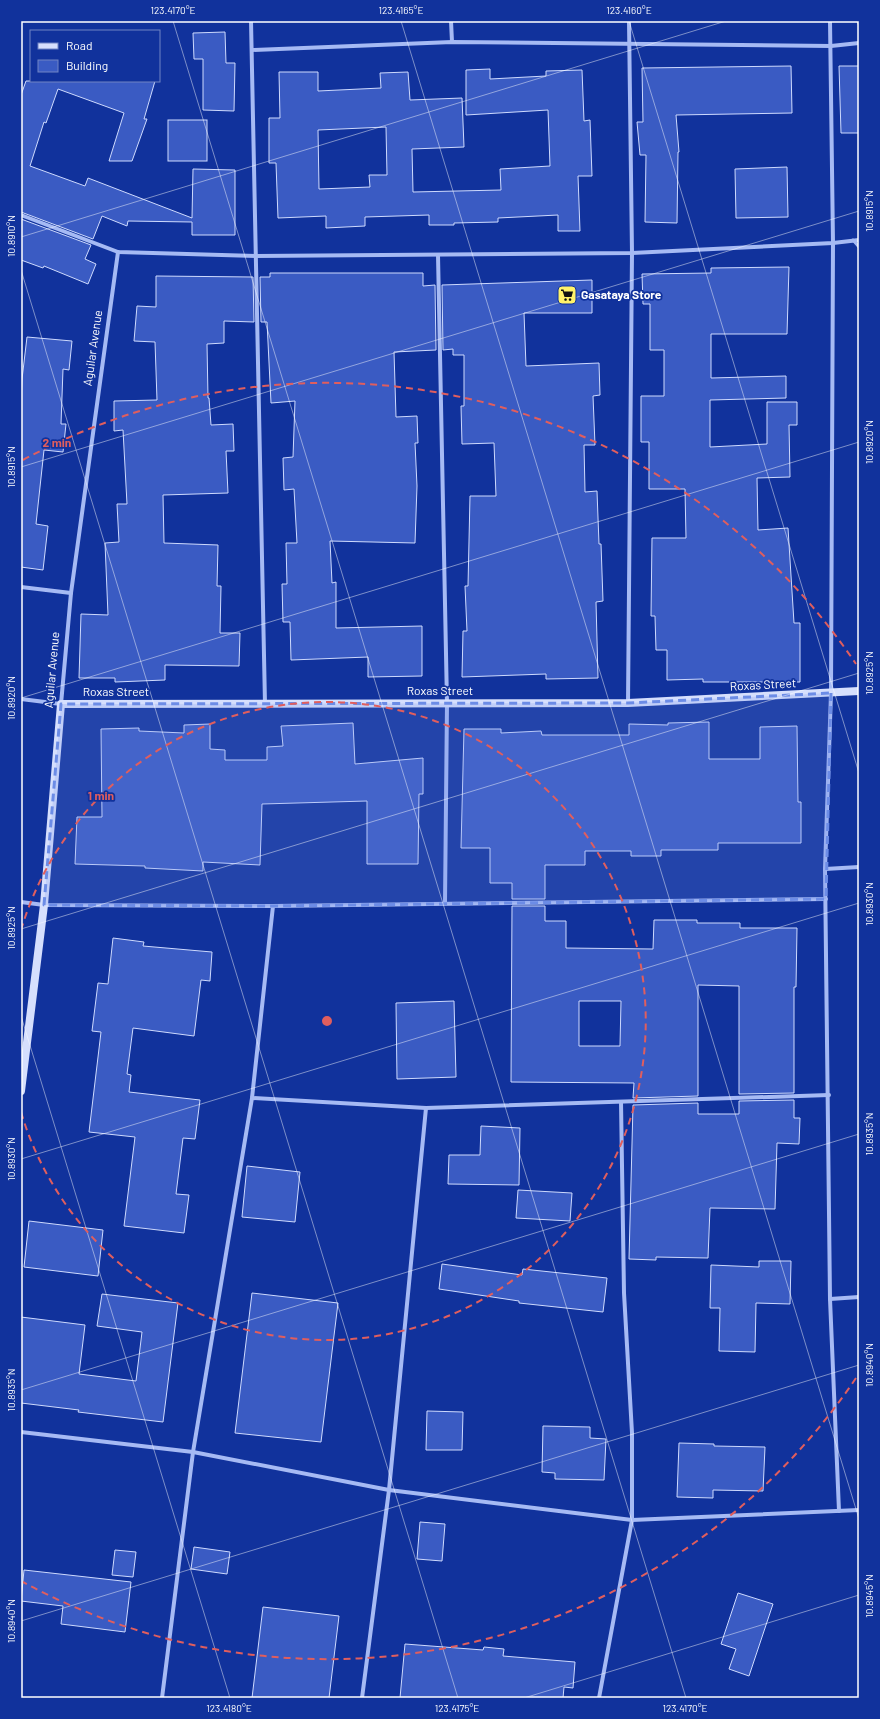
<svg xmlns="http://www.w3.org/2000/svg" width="880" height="1719" viewBox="0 0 880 1719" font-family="Barlow,sans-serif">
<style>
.building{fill:#3a5bc3;stroke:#cedafe;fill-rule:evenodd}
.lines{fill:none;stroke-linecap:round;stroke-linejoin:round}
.lane{stroke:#a6baf4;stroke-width:3}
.street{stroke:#a6baf4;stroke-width:4}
.secondary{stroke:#d6dffd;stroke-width:8}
.marked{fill:#6c8ce6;fill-opacity:0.2;stroke:#6c8ce6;stroke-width:3;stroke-dasharray:8 5;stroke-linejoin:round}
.ticks{fill:none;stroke:#fff;stroke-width:1;stroke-opacity:0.45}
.ring{fill:none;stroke:#e05e5e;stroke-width:2;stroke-dasharray:7 5}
.labels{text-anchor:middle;stroke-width:3.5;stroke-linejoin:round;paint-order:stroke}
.poi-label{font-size:12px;font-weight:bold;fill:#fff;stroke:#11329c;text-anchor:start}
.street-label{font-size:12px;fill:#fff;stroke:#11329c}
.centre{fill:#e05e5e;stroke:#11329c;stroke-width:2}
.ring-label{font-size:12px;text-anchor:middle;font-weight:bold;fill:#e05e5e;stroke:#11329c;stroke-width:3.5;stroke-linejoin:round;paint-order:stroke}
.neatline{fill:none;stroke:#fff;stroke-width:1.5}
.ticks-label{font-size:10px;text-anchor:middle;fill:#fff}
</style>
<rect width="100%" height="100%" fill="#11329c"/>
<g class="building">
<polygon points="225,32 226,63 235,63 234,111 203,110 203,59 194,59 193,33"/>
<polygon points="791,66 792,113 676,115 679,152 678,152 677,223 645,222 646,155 640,155 637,122 643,122 642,68"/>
<polygon points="839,66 859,66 859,133 841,133"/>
<path d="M490,69V79L546,76V71L582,70L584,121L590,120L592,176H578L580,231H558V215L498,218V222L454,223V225H429V215L365,217V226L326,228V216L278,218L276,163H269V118H280L279,72H318V91L381,88L380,73L408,72L410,100L462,98L464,147L412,149L413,192L501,190L500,169L550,166L548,110L466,115V70ZM386,127L387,175H369L370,187L319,189L318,130Z"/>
<polygon points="26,81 155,81 144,119 147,119 132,161 109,161 124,113 58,89 46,123 44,122 30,166 85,186 88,178 192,218 193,169 235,170 235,235 192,235 192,222 128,221 127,226 102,216 93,239 21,212 21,95"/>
<rect x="168" y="120" width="39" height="41"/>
<polygon points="787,167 788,217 736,218 735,169"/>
<polygon points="21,219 91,245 85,259 96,264 88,284 44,266 43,268 21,260"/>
<polygon points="789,267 787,334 711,334 711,378 786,376 786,398 710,400 710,447 767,444 767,402 797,402 797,425 789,425 790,477 757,478 758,530 788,528 794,623 800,623 800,682 703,682 703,679 667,680 667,650 656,650 655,616 651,616 652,538 686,538 685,489 649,489 649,442 641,442 641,396 664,396 664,350 650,350 650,304 643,304 642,274 711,273 711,268"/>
<polygon points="270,273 423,273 423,286 435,285 436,350 394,352 396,417 417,416 418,443 415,443 417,486 415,543 330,541 332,583 336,582 336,628 422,626 422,676 368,677 368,657 291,660 290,622 283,622 282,584 287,584 286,543 297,543 294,489 284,490 283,458 293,457 295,401 271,403 267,322 261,322 260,277 270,277"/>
<polygon points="156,276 253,277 254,322 224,321 224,343 207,344 208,398 209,398 211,425 233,424 234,451 226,451 228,493 163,495 164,543 218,545 217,586 221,586 220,633 240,633 239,666 165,665 165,680 115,682 115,678 79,678 81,614 108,615 105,543 119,542 117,504 127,504 123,430 114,431 114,401 157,400 155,342 134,341 137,306 156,307"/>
<polygon points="592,280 592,313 524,313 526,366 599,363 600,395 593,396 595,445 584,445 585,492 597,491 599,544 601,544 603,601 596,602 598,678 546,679 546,674 462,677 463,631 467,631 465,586 468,586 470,496 496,496 494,443 462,444 461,406 464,406 464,355 453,355 453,349 443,350 442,285"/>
<polygon points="27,337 72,341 69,370 63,369 61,424 66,424 63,452 44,450 36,524 48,526 43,570 21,567 21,402 22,379"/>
<polygon points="709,722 709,759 760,759 760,727 797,726 798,802 801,802 801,843 718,843 718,850 661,850 661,856 631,856 631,851 585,851 585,865 545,865 545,899 512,899 512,883 490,883 490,848 461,848 464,729 501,729 501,733 541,731 542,735 629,735 629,724 668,725 668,723"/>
<polygon points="353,723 355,764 423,758 423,794 419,794 418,864 367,864 367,801 262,804 260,865 203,862 203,871 145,868 145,866 75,864 77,817 102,817 101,729 139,728 139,731 184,733 184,725 210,724 210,749 225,750 225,760 267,760 267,747 283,746 281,726"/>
<path d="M512,906H545V921H566V948L653,949L654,920H697V923H740V928H797L796,987H794V1093L739,1094V986L698,985V1096L633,1098L634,1083L511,1082ZM579,1001H621L620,1046H579Z"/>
<polygon points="113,938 144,942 143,946 212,952 210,981 201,980 194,1036 133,1028 127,1074 131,1075 129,1092 200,1100 195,1139 183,1138 176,1194 189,1195 184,1233 124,1226 135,1137 89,1132 101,1032 92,1031 98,983 108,984"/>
<polygon points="454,1001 456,1077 397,1079 396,1003"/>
<polygon points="794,1100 794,1118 800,1118 799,1144 777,1143 775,1209 710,1208 708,1258 656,1257 656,1260 629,1259 633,1105 698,1103 698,1114 739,1114 739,1101"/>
<polygon points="481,1126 520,1128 519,1185 448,1184 449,1155 480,1155"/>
<polygon points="247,1166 300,1172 295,1222 242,1217"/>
<polygon points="518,1190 572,1193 570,1221 516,1218"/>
<polygon points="29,1221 103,1230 98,1276 24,1267"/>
<polygon points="759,1261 791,1261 790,1304 756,1303 755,1352 719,1351 720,1308 710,1308 711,1265 759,1267"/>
<polygon points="442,1264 522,1275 523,1269 607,1278 603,1312 519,1303 519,1301 439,1289"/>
<polygon points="252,1293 338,1303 321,1442 235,1433"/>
<polygon points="102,1294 178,1303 163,1422 78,1412 79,1410 21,1403 21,1317 85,1325 79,1374 136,1381 142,1332 97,1326"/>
<polygon points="427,1411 463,1412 462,1450 426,1450"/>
<polygon points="543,1426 590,1427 590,1438 606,1439 604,1480 555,1479 555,1473 542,1472"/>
<polygon points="679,1443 714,1444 714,1446 765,1447 763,1491 713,1490 713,1498 677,1497"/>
<polygon points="420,1522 445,1524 442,1561 417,1559"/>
<polygon points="194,1547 230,1552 227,1574 191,1569"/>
<polygon points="115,1550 136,1552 133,1577 112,1575"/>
<polygon points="24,1570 131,1582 125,1632 61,1624 63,1606 21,1601"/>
<polygon points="738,1593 773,1604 749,1676 729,1669 736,1649 721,1644"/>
<polygon points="263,1607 339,1616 329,1698 252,1698"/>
<polygon points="405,1644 483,1650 484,1647 504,1649 503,1656 575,1662 573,1688 564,1687 563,1698 400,1698"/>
</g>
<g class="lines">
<polyline class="lane" points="853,240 859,247"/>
<g class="street">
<polyline points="251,21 265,704"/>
<polyline points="451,21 452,42"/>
<polyline points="830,21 833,243 831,693 825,869 830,1299 839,1511"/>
<polyline points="252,50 452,42 831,46 859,43"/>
<polyline points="21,215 118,252 256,256 632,253 833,243 859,240"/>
<polyline points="438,255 447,703 445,903"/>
<polyline points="21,587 71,593"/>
<polyline points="21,699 61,704 71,593 118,252"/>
<polyline points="628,703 632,253 629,21"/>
<polyline points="825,869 859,867"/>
<polyline points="21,902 44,905 273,906 826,899"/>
<polyline points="252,1098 426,1108 829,1095"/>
<polyline points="830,1299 859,1297"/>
<polyline points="21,1432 193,1452 389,1490 632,1520 859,1510"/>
<polyline points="162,1698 193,1452 252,1098 273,906"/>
<polyline points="362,1698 389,1490 426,1108"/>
<polyline points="599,1698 632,1520 632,1433 624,1293 621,1102"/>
</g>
<polyline class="secondary" points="21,1091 44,905 61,704 628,703 859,691"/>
</g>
<path class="marked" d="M831,693L826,899L273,906L44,905L61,704L628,703Z"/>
<path class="ticks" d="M173,21L686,1698M401,21L859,1519M629,21L859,773M857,21L859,27M21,237L726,21M21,270L458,1698M21,467L859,211M21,698L859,442M21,929L859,673M21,1016L230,1698M21,1159L859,903M21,1390L859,1134M21,1621L859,1365M524,1698L859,1595"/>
<g class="ring">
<path d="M21 930A319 319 0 1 1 21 1112"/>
<path d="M856 1378A638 638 0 0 1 23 1582M23 460A638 638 0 0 1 856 664"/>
</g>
<defs>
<g id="supermarket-square" transform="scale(1)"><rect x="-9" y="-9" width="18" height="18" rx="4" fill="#fff269" stroke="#11329c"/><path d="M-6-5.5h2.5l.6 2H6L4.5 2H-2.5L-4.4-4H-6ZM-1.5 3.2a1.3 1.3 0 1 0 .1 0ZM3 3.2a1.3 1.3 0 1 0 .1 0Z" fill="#111"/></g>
</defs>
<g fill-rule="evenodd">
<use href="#supermarket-square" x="567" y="295"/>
</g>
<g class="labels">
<g class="poi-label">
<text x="581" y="299">Gasataya Store</text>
</g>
<g class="street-label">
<text transform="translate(93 348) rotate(-82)" y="4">Aguilar Avenue</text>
<text transform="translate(52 670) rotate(-85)" y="4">Aguilar Avenue</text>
<text transform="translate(763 685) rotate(-3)" y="4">Roxas Street</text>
<text x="440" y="695">Roxas Street</text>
<text x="116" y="696">Roxas Street</text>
</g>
</g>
<circle cx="327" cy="1021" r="6" class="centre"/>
<g class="ring-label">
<text x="57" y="447">2 min</text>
<text x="101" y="800">1 min</text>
</g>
<rect width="880" height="1719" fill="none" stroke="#11329c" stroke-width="44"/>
<rect x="30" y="30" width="130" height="52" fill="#11329c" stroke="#7084c4"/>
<rect x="38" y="43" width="20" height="6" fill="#d6dffd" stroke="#7084c4"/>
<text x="66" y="50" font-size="12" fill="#ffffff">Road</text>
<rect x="38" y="60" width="20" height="12" fill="#3a5bc3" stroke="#7084c4"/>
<text x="66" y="70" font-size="12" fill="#ffffff">Building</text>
<rect x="22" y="22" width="836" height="1675" class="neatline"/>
<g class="ticks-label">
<text x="173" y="14">123.4170°E</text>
<text x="401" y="14">123.4165°E</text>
<text x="629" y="14">123.4160°E</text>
<text transform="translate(869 211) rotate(-90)" y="4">10.8915°N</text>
<text transform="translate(11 236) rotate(-90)" y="4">10.8910°N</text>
<text transform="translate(869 442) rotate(-90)" y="4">10.8920°N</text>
<text transform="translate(11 467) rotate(-90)" y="4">10.8915°N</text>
<text transform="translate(869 673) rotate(-90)" y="4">10.8925°N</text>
<text transform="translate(11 698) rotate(-90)" y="4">10.8920°N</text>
<text transform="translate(869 904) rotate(-90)" y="4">10.8930°N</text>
<text transform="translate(11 928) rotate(-90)" y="4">10.8925°N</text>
<text transform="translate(869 1134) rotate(-90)" y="4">10.8935°N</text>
<text transform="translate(11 1159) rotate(-90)" y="4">10.8930°N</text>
<text transform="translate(869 1365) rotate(-90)" y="4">10.8940°N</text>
<text transform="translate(11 1390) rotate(-90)" y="4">10.8935°N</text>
<text transform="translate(869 1596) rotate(-90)" y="4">10.8945°N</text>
<text transform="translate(11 1621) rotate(-90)" y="4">10.8940°N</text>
<text x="229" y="1712">123.4180°E</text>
<text x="457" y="1712">123.4175°E</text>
<text x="685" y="1712">123.4170°E</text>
</g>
</svg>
